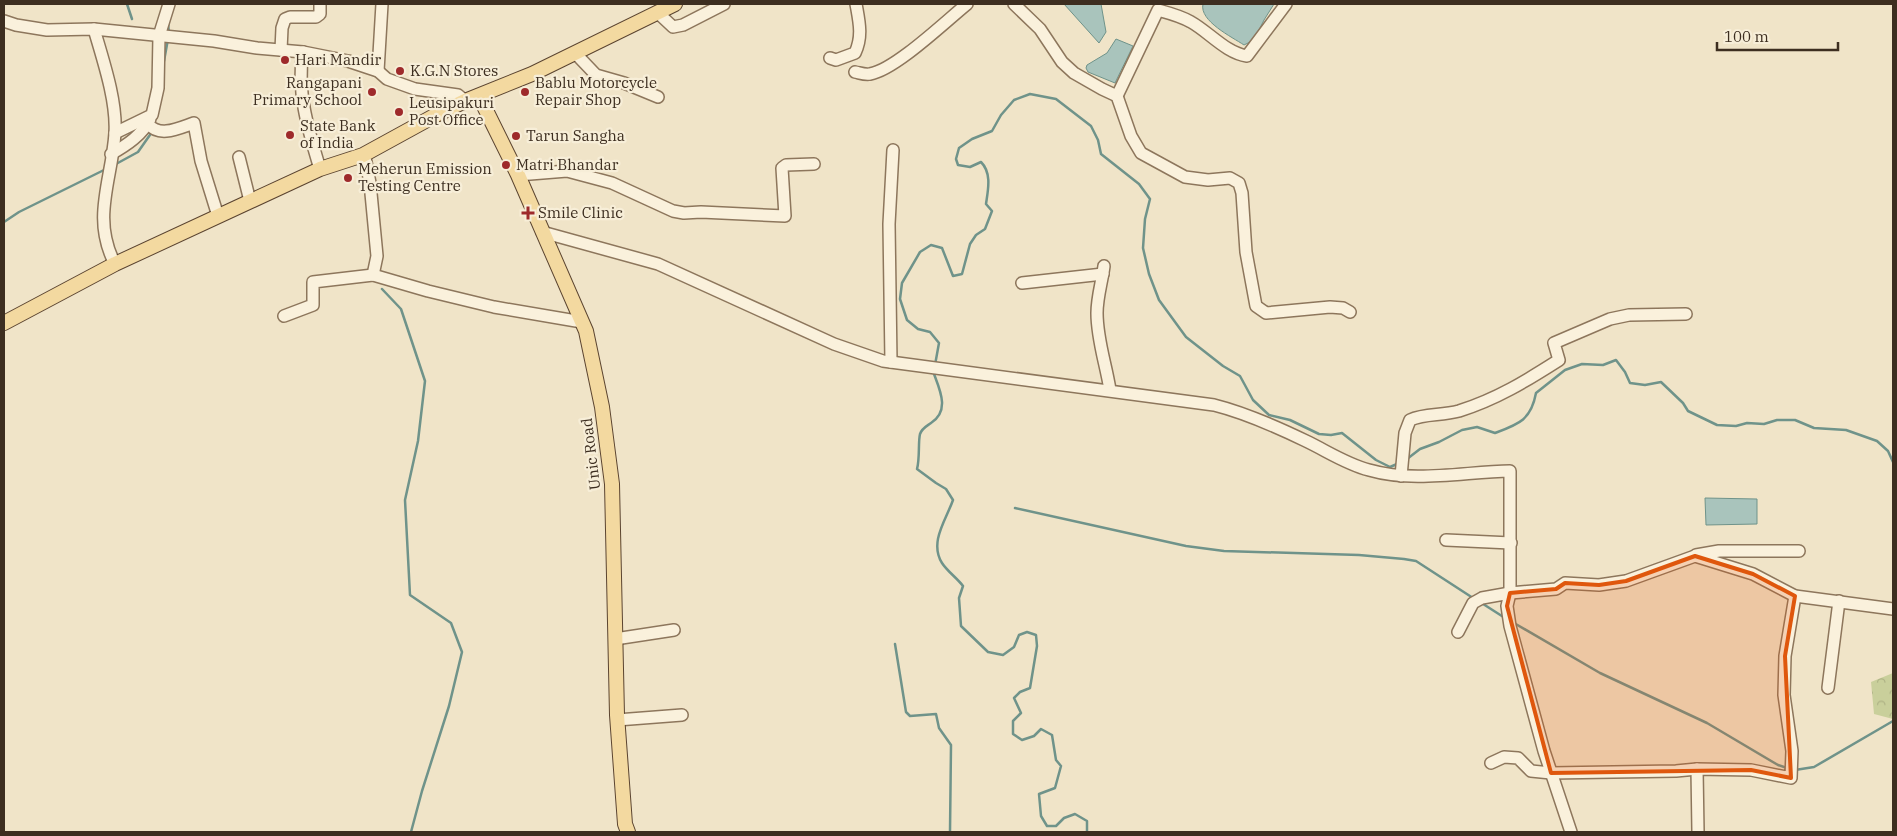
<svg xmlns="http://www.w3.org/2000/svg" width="1897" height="836" viewBox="0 0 1897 836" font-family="'IBM Plex Serif',serif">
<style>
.forest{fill:url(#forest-crowns)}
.water{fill:#a9c4bc;stroke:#6f938a}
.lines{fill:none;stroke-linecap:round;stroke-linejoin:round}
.stream{stroke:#6f938a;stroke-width:2.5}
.minor-casing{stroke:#8d765c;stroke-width:14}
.major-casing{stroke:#5b4430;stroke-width:16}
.minor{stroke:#faf1dc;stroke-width:11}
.major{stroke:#f3d9a0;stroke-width:14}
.marked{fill:#df570d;fill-opacity:0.2;stroke:#df570d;stroke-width:4;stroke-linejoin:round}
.poi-dot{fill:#9e2a2b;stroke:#f7eed8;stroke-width:2}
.labels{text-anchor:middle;stroke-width:4.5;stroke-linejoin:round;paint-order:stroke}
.poi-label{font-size:15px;fill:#3d2e20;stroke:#f7eed8;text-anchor:start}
.street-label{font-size:15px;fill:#3d2e20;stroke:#f7eed8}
</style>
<defs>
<pattern id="forest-crowns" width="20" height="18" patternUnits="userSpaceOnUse" patternTransform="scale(1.25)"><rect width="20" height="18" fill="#c9cf9b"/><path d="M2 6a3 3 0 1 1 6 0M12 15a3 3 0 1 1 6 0" fill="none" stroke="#aeb285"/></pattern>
</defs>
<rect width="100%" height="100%" fill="#f0e4c8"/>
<polygon class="forest" points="1893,673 1893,719 1874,714 1871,682"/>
<g class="water">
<polygon points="1064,4 1101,4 1106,32 1099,43"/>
<path d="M1203,4H1274L1264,20L1254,40L1244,45C1232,37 1199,21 1203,4Z"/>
<polygon points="1116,39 1133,46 1115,83 1088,72 1086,68 1087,65 1107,53"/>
<polygon points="1705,498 1757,499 1757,524 1706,525"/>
</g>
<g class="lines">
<g class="stream">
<polyline points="127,4 132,19"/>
<polyline points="168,22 169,34"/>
<polyline points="164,61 168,39"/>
<polyline points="116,164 138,152 152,132"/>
<polyline points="4,222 19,212 106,169"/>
<polyline points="382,289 401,309 425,381 418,441 405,500 410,595 451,623 462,652 449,706 422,791 411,832"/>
<path d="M935,365L939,343L930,332L918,329L907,320L900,299L902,283L920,252L931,245L942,248L953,276L962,274L970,244L976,235L985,229L992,211L986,204C988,190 992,173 981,162L970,167L958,165L956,159L959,148L972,139L992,131L1001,115L1014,100L1030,94L1056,99L1091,126L1098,140L1101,154L1139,184L1150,199L1145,219L1143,248L1149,274L1159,300L1186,337L1223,366L1240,376L1253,400L1269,415L1290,420L1319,434L1331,435L1342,433L1376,460L1390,467L1397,464"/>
<path d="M934,370V374C940,390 950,411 931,423C927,426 922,428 920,434C918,442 920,458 917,469L936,483L946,489L953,500C946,520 929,542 942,563C947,571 957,578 963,586L959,598L961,626L988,652L1003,655L1014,647L1019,635L1027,632L1036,635L1037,646L1030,688L1020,692L1014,698L1021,713L1013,721V734L1022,740L1034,736L1041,729L1052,735L1056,760L1061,766L1055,788L1039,794L1041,816L1047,826H1056L1064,818L1075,814L1087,821V832"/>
<path d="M1407,459L1420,449L1439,442L1462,430L1477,427L1495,433C1519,424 1531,420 1536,393L1565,370L1582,364L1603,365L1616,360L1625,372L1630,383L1645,385L1661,382L1683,403L1688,411L1717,425L1736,426L1747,423L1764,424L1777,420H1795L1814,428L1846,430L1877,441L1888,451L1893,462"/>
<polyline points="1015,508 1186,546 1224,551 1359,555 1404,559 1416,561 1473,598"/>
<polyline points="1480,602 1505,618"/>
<polyline points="1514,623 1600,673 1707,723 1778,765 1787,768"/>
<polyline points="895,644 906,712 910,716 936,714 939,728 951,745 950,832"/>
<polyline points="1795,770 1814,767 1893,721"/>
</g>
<g class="minor-casing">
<g id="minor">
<polyline points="1014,4 1040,29 1062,62 1074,73 1102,89 1117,96 1131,136 1141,153 1185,177 1208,180 1230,178 1239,183 1242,193 1246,252 1256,306 1266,313 1330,307 1343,308 1350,312"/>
<polyline points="657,12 673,27 683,25 724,4"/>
<polyline points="4,21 16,25 47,30 94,29 214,41 257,48 303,52 348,61 378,71 387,79 415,89 458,95 465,101"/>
<path d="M94,29C103,60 117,101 115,133C112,180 91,218 115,264"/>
<polyline points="281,50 282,28 285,19 290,17 316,17 320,14 320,4"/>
<path d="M303,52C296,92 309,132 320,169"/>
<polyline points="575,53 596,75 624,83 658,97"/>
<path d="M830,58L836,60L855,53C863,36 859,21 856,4"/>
<polyline points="378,71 382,4"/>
<path d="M855,72C860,73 865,75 870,74C895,70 946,21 967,4"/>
<path d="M1117,96L1158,10C1169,13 1181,16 1191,22C1209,32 1226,53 1247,56L1286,4"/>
<path d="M148,124C160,138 179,128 194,123L201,161L218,216"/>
<polyline points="115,133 152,115 158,88 159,36 169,4"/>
<path d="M111,154C127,145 142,135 150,119"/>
<polyline points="363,155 366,162 370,183 377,256 373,275"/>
<polyline points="239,157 250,201"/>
<polyline points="518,175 567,171 612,183 673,211 684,213 701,212 785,216 782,168 786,165 814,164"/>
<path d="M542,232L658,264L834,344L883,361L1214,405C1246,413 1277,427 1306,441C1327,451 1346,464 1369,470C1414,483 1463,472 1510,471V593L1556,589L1565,583L1599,585L1626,581L1695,556L1753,574L1795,596L1893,609"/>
<path d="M1104,266C1102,282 1097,297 1097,313C1097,340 1106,364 1110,390"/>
<polyline points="1022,283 1103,274"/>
<polyline points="284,316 313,305 313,282 373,275 428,291 494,307 582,322"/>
<polyline points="891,362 889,224 893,150"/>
<path d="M1401,476L1405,433L1410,420C1425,413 1441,416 1459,411C1497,399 1526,381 1559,360L1554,343L1610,319L1629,315L1686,314"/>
<polyline points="1446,540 1511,543"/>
<polyline points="1696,555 1719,551 1799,551"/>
<polyline points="1458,632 1473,603 1482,598 1510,593 1507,606 1510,626 1544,751 1571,832"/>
<polyline points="615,639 674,630"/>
<polyline points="1828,688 1839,601"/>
<polyline points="617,720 682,715"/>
<polyline points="1491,763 1504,757 1518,758 1531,771 1551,773 1676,771 1697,769 1751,770 1791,778 1792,751 1784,695 1785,656 1795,596"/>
<polyline points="1697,769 1698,832"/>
</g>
</g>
<g class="major-casing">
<g id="major">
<polyline points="479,96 518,175 586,331 602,407 612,484 617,715 625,824 628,832"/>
<polyline points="4,323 115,264 320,169 363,155 436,115 465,101 532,74 675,4"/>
</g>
</g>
<use href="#minor" class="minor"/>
<use href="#major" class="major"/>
</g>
<path class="marked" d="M1695,556L1753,574L1795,596L1785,656L1791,778L1751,770L1551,773L1507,606L1510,593L1556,589L1565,583L1599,585L1626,581Z"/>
<g class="poi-dot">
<circle cx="285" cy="60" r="5"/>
<circle cx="400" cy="71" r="5"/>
<circle cx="372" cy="92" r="5"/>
<circle cx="525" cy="92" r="5"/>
<circle cx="399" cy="112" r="5"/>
<circle cx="290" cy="135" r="5"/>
<circle cx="516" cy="136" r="5"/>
<circle cx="506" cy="165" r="5"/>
<circle cx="348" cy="178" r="5"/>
<path d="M525.5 205.5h5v5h5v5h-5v5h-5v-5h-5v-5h5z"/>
</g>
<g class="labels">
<g class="poi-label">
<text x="295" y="65">Hari Mandir</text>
<text x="410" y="76">K.G.N Stores</text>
<text x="362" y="88" text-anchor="end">Rangapani<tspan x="362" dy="17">Primary School</tspan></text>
<text x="535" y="88">Bablu Motorcycle<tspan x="535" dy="17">Repair Shop</tspan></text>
<text x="409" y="108">Leusipakuri<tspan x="409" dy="17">Post Office</tspan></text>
<text x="300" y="131">State Bank<tspan x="300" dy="17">of India</tspan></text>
<text x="526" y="141">Tarun Sangha</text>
<text x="516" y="170">Matri Bhandar</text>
<text x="358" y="174">Meherun Emission<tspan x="358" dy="17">Testing Centre</tspan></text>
<text x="538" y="218">Smile Clinic</text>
</g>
<g class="street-label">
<text transform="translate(591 454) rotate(-97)" y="5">Unic Road</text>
</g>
</g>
<rect width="1897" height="836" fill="none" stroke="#3d2e20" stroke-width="10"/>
<path d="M1717 42v8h121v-8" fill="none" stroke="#3d2e20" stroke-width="2.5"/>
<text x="1724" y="42" font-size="15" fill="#3d2e20" stroke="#f7eed8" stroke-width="4" paint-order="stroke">100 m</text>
</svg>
